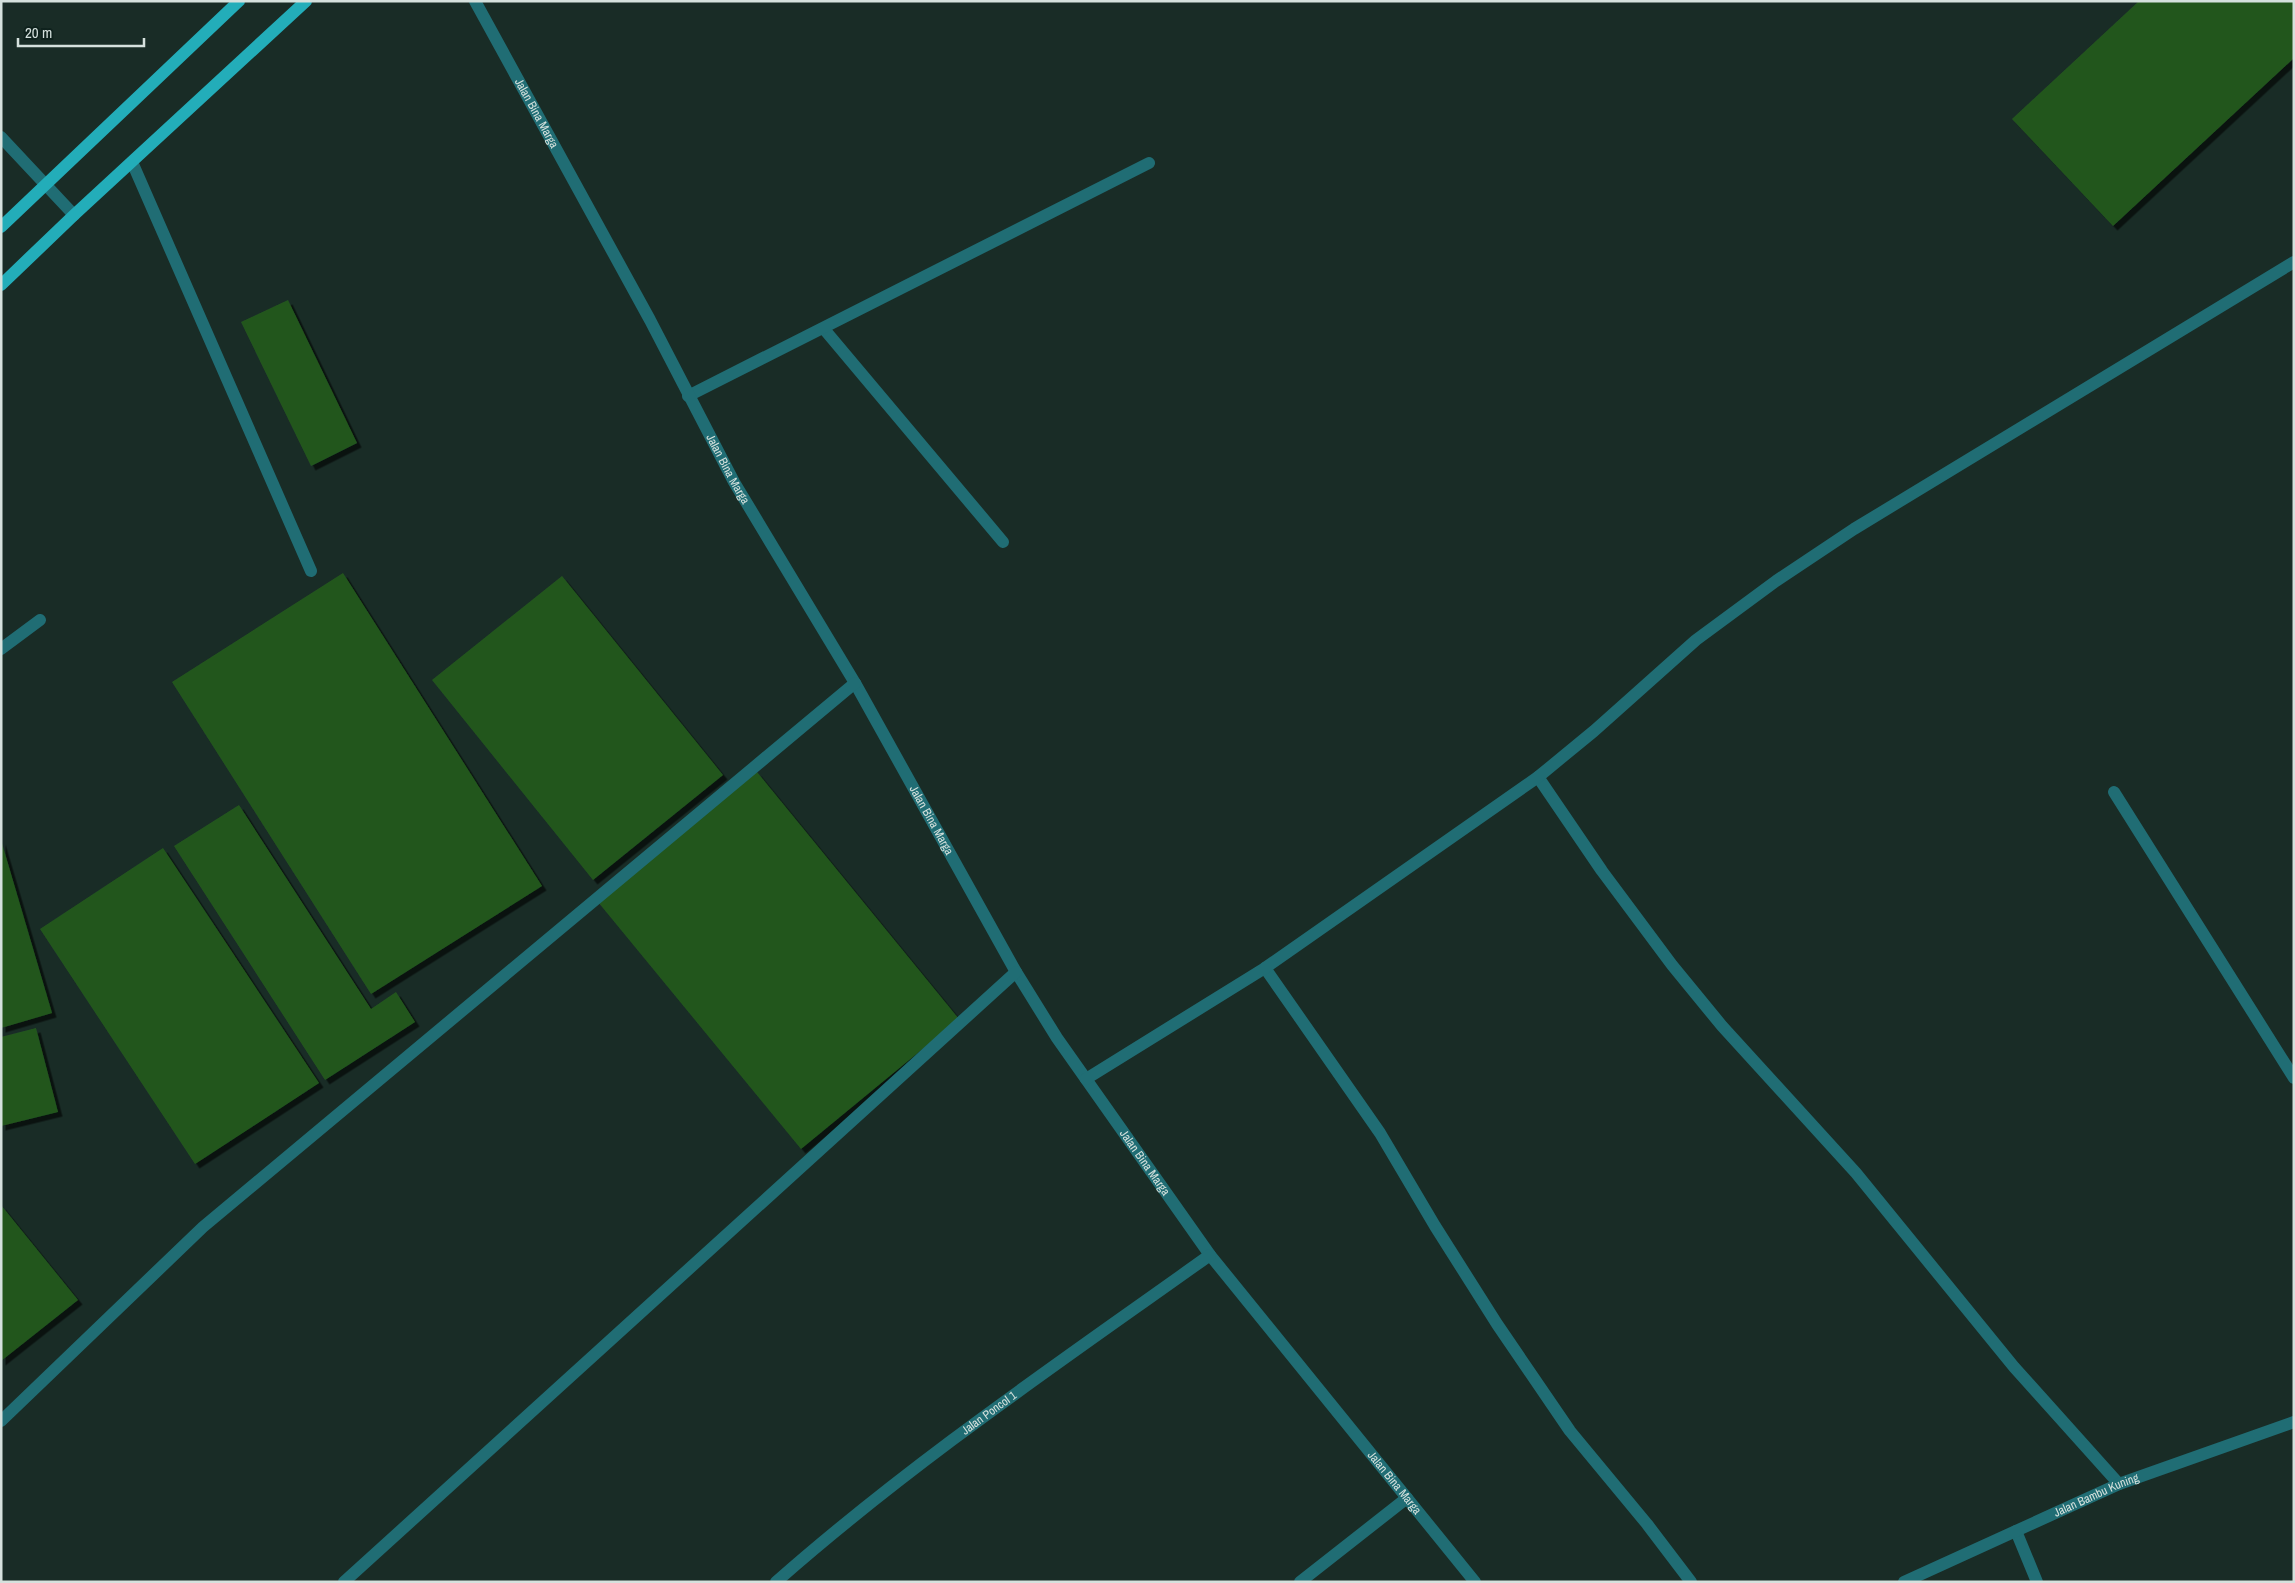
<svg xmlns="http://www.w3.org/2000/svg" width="2295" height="1583" viewBox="0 0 2295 1583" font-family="'Archivo Narrow',sans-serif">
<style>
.building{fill:#23561f;filter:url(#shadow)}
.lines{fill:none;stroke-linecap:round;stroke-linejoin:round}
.service{stroke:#206d74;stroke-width:12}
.minor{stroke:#206d74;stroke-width:12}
.tertiary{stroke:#206d74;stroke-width:12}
.primary{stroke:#23adb9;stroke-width:12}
.labels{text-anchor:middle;stroke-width:5;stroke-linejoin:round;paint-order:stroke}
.street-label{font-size:12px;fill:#d5e1dd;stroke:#0f221d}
</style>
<defs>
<filter id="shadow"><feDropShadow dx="4.5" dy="4.5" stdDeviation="0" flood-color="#0009"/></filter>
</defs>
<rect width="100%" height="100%" fill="#192c26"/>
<g class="building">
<polygon points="2139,1 2294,1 2294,58 2113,226 2012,119"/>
<polygon points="288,300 357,443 311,466 241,322"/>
<polygon points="343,573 542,886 371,994 172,682"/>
<polygon points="562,576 723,775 593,880 432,680"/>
<polygon points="757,772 959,1019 801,1149 598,902"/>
<polygon points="239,805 371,1009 396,992 415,1022 325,1080 174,846"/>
<polygon points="1,840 52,1013 1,1028"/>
<polygon points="163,848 319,1083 195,1164 40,929"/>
<polygon points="36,1028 58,1112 1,1126 1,1037"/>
<polygon points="1,1205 78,1300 1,1361"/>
</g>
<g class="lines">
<g class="service">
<polyline points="132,162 311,571"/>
<polyline points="824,329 1003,542"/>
<polyline points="688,396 1149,163"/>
<polyline points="1,649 40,620"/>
</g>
<g class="minor">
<path id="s1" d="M475,1L650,320L734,482L855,683L1016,972L1057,1038L1210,1255L1475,1582"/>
<polyline points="1,137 74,215"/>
<polyline points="1538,777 1602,871 1672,965 1722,1026 1856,1173 2014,1367 2119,1484"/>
<polyline points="2114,792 2294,1078"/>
<polyline points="1265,968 1380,1133 1435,1226 1497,1324 1570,1431 1647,1524 1691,1582"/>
<polyline points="1086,1079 1265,968 1538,777 1594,731 1696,640 1776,581 1854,529 2294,262"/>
<polyline points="1,1421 203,1227 855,683"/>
<polyline points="2016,1531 2037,1582"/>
<polyline points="344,1582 1016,972"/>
<path id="s2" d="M776,1582C912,1462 1063,1360 1210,1255"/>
<polyline points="1300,1582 1407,1498"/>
</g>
<path class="tertiary" id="s3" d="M1904,1582L2119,1484L2294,1422"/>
<g class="primary">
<polyline points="1,227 239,1"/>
<polyline points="1,285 74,215 306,1"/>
</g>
</g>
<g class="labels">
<g class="street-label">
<text dy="4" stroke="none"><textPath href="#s1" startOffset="128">Jalan Bina Marga</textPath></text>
<text dy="4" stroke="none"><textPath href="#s1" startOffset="532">Jalan Bina Marga</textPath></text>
<text dy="4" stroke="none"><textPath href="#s1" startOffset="938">Jalan Bina Marga</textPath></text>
<text dy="4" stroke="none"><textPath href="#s1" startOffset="1342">Jalan Bina Marga</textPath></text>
<text dy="4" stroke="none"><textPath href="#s2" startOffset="272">Jalan Poncol 1</textPath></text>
<text dy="4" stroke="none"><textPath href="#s1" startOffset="1748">Jalan Bina Marga</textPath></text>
<text dy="4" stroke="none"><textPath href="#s3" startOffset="211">Jalan Bambu Kuning</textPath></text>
</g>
</g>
<rect width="2295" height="1583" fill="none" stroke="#d5e1dd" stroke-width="5"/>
<path d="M18 38v8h126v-8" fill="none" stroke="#d5e1dd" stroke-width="2.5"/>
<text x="25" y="38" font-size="15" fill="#d5e1dd" stroke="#0f221d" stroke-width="4" paint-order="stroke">20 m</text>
</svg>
